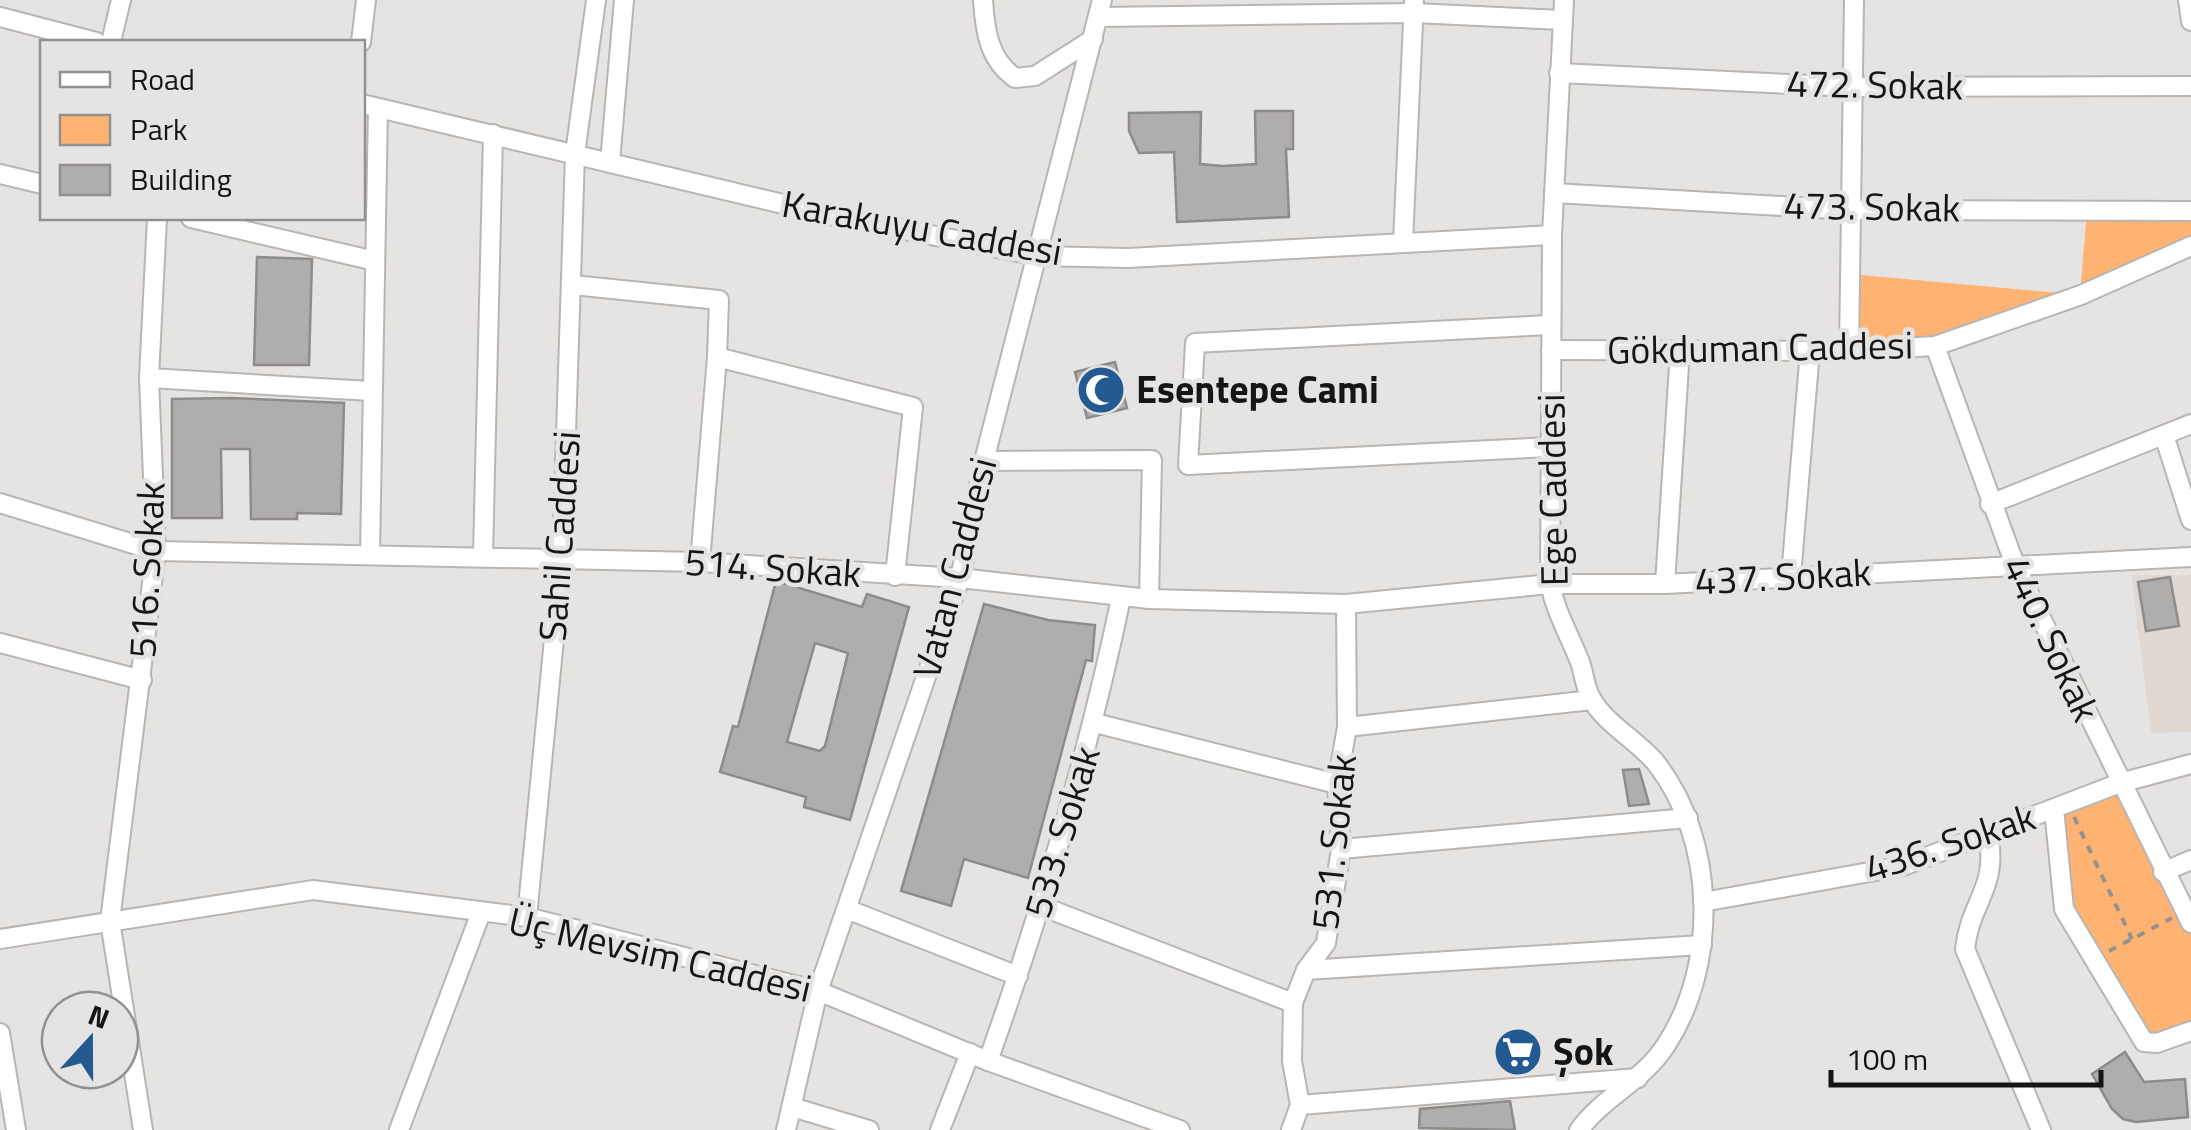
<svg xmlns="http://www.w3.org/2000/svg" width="2191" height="1130" viewBox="0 0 2191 1130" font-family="'Titillium Web',sans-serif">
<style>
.built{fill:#e1d8d1}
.park{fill:#feb373}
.building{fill:#b0aeac;stroke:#8e8c8a;stroke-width:2.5;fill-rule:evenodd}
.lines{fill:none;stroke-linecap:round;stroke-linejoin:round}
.minor-casing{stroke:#b8b5b3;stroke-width:22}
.path{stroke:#949291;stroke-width:4;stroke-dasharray:8 8;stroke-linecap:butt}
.minor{stroke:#fff;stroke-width:18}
.labels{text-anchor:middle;stroke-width:9;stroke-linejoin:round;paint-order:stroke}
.street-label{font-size:38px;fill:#161515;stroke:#e6e4e2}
.poi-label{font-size:38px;font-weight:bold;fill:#161515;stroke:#e6e4e2;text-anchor:start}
</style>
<rect width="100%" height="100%" fill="#e6e4e2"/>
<polygon class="built" points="2131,575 2191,575 2191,732 2151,733"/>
<g class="park">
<polygon points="2087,211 2191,211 2191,246 2081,295 1937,351 1849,351 1850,274 2080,295"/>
<polygon points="2120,783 2191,923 2191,1031 2144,1042 2064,909 2054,809"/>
</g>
<g class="building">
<polygon points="1255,111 1293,111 1293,149 1286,149 1289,217 1177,222 1174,152 1139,153 1129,131 1129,113 1201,112 1200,164 1223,166 1256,164"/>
<polygon points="257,257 312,259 309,365 254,365"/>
<polygon points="1115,362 1127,408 1087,418 1075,372"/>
<polygon points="231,398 344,403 341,514 297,513 297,519 251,519 250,449 221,449 222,518 172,518 172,399"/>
<polygon points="2170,577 2179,626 2146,631 2138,582"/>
<path d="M776,581L862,607L867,594L909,607L850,820L804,807L806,797L720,772L733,726L738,727ZM815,643L848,653L825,746L820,751L787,742Z"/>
<polygon points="984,604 1048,620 1095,625 1092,661 1086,660 1028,878 964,859 951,906 901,891"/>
<polygon points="1639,769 1649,804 1629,806 1623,770"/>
<polygon points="2125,1052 2144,1082 2185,1079 2188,1117 2136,1122 2123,1119 2112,1109 2092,1074"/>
<polygon points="1510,1101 1515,1130 1419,1128 1420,1109"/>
</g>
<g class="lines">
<g class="minor-casing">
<g id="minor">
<path d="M983,0C985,32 989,59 1015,78L1035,76L1093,39"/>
<path d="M1564,0L1552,235L1550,584C1556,613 1569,634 1580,662C1584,673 1585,688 1591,698C1605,724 1638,741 1656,763C1716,840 1719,964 1666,1045C1643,1081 1604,1096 1579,1130"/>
<polyline points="2188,0 2191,21"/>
<polyline points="0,17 96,42"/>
<polyline points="1098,17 1414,13 1562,20"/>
<polyline points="111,42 121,0"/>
<polyline points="361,42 366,0"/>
<polyline points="1559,73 1852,87 2191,86"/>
<polyline points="362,104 838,217 1039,256 1128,258 1552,235"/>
<polyline points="610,162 624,0"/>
<polyline points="0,174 42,184"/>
<polyline points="1554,193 1851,210 2191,211"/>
<polyline points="191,218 375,261"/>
<polyline points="1403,242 1414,0"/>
<polyline points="573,285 719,300 717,357 913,407 895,576"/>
<polyline points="1550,325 1195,343 1188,465 1551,447"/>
<polyline points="1935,346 2015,565 2191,923"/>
<polyline points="1551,350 1849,351 1935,346 2081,295 2191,246"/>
<polyline points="1849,351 1854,0"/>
<polyline points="149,378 371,391"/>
<polyline points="2164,435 2191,520"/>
<polyline points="984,461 1152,460 1149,599"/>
<polyline points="0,503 156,551 700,562 960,578 1149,599 1346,604 1550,584 1665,584 2191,557"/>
<polyline points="1990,504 2191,424"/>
<polyline points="370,554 378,108"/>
<polyline points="483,556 493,134"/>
<polyline points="700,562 717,357"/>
<polyline points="1791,576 1810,351"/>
<polyline points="1665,584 1680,350"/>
<polyline points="0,643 142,680"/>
<polyline points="1095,723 1337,784"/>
<polyline points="1347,727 1592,700"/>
<polyline points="2054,809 2064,909 2144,1042 2157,1043 2191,1031"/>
<path d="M1988,834C1999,888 1970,901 1965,949L2041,1130"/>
<polyline points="1341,849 1688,818"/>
<polyline points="2163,872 2191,860"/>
<polyline points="1703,902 1903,866 2120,783 2191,764"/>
<polyline points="1041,906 1293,1003"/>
<polyline points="849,910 1018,976"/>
<polyline points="527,917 562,557 575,154 596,0"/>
<polyline points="0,939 313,890 527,917 818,991 988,1061 1180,1130"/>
<polyline points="1306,970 1702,945"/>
<polyline points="0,1033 16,1130"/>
<path d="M988,1061C1042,909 1088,756 1121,598"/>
<polyline points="1300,1105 1638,1078"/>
<polyline points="792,1107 869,1130"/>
<polyline points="143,1130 110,921 156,551 149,378 157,218"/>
<polyline points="399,1130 480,915"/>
<polyline points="786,1130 818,991 960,578 984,461 1102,0"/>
<polyline points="940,1130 970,1053"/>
<polyline points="1291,1130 1300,1105 1292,1061 1293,1003 1306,970 1326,943 1341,849 1337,784 1347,727 1346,604"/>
</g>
</g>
<g class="path">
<polyline points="2074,817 2132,939"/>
<polyline points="2109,951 2172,918"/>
</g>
<use href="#minor" class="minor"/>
</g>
<defs>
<g id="mosque-disc" transform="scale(2.5)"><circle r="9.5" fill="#245a92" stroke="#e6e4e2"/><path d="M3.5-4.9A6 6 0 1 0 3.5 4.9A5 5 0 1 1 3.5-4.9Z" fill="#fff"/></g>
<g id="supermarket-disc" transform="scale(2.5)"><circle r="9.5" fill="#245a92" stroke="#e6e4e2"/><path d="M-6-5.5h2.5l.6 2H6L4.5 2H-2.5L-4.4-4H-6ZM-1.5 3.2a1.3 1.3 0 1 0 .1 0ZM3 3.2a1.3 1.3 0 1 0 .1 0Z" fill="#fff"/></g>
</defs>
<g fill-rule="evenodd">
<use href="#mosque-disc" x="1101" y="390"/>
<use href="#supermarket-disc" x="1518" y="1052"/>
</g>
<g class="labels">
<g class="street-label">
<text transform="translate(1875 85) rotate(1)" y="13">472. Sokak</text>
<text transform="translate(1872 207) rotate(1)" y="13">473. Sokak</text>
<text transform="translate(922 228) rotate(10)" y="13">Karakuyu Caddesi</text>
<text transform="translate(1760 348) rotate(-1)" y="13">Gökduman Caddesi</text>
<text transform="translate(1553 490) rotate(-91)" y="13">Ege Caddesi</text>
<text transform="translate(560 536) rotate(-86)" y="13">Sahil Caddesi</text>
<text transform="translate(773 568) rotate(4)" y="13">514. Sokak</text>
<text transform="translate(955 568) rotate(-75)" y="13">Vatan Caddesi</text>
<text transform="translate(147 570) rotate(-87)" y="13">516. Sokak</text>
<text transform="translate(1783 577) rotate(-3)" y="13">437. Sokak</text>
<text transform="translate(2051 639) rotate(65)" y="13">440. Sokak</text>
<text transform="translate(1062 832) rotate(-73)" y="13">533. Sokak</text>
<text transform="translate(1334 842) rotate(-84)" y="13">531. Sokak</text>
<text transform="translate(1950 843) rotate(-18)" y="13">436. Sokak</text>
<text transform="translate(660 955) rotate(13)" y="13">Üç Mevsim Caddesi</text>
</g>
<g class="poi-label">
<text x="1136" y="403">Esentepe Cami</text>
<text x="1553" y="1065">Şok</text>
</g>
</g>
<rect x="40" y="40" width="325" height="180" fill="#e6e4e2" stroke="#939190" stroke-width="2.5"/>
<rect x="60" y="72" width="50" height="15" fill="#ffffff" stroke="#939190" stroke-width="2.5"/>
<text x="130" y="90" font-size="30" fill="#161515">Road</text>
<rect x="60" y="115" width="50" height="30" fill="#feb373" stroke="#939190" stroke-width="2.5"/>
<text x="130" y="140" font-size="30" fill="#161515">Park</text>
<rect x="60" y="165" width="50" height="30" fill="#b0aeac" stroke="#939190" stroke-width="2.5"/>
<text x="130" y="190" font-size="30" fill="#161515">Building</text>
<g transform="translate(90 1040) rotate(21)"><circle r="48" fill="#e6e4e2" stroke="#939190" stroke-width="2.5"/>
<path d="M0-8L18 38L0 25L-18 38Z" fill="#245a92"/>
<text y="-15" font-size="28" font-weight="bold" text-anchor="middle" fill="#161515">N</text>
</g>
<path d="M1831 1070v15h270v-15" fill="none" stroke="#161515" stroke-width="5"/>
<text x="1846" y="1070" font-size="30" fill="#161515" stroke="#e6e4e2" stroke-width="8" paint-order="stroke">100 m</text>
</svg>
